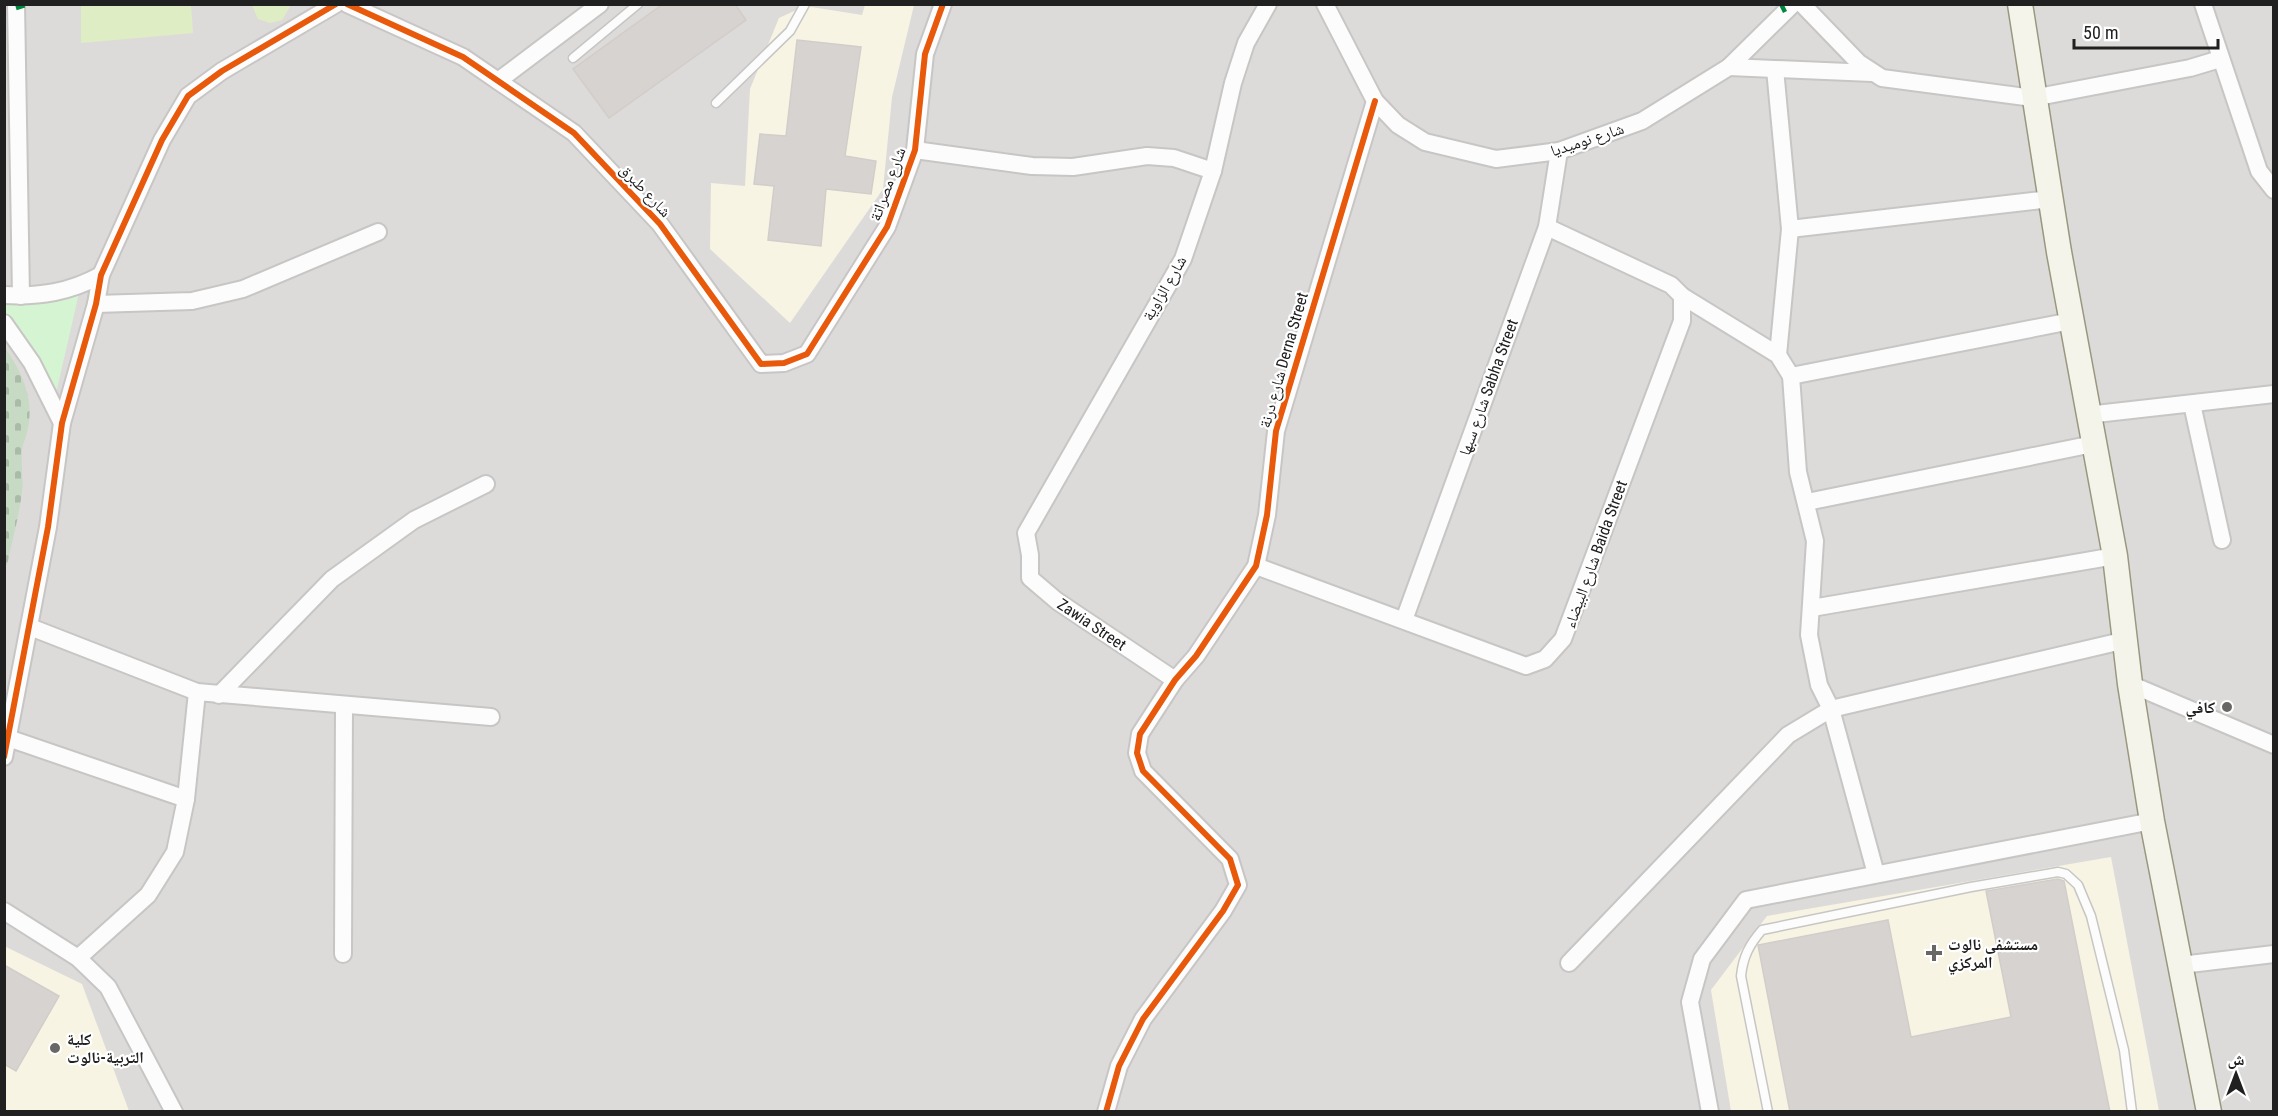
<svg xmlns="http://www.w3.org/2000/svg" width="2278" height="1116" viewBox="0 0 2278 1116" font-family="'Roboto Condensed','Noto Naskh Arabic',sans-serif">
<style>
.residential{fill:#dddbda}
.education{fill:#f7f4e4}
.grass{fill:#dfedc5}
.cemetery{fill:url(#cemetery-stones)}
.park{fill:#d5f5d2}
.building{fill:#d6d3d1;stroke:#d2cdc9;stroke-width:1.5}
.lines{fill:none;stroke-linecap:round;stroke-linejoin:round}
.lane-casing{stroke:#c7c6c4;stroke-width:11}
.street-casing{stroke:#c7c6c4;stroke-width:20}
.secondary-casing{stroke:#99987f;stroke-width:27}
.lane{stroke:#fcfcfc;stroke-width:8}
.street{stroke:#fcfcfc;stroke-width:16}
.secondary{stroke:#f5f4eb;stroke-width:24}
.quiet{stroke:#00873e;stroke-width:4.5;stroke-dasharray:9 4.5;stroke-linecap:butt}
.cycleway-casing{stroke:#fff;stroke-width:10}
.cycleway{stroke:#e8590c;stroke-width:6}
.poi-dot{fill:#686766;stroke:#fff;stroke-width:2}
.labels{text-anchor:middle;stroke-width:4.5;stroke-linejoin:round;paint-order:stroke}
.street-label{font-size:16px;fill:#202020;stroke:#fff}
.poi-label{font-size:16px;font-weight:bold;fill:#202020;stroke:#fff;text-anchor:start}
</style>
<defs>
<pattern id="cemetery-stones" width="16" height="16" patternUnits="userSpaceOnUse" patternTransform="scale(1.5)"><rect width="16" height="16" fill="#c6dac4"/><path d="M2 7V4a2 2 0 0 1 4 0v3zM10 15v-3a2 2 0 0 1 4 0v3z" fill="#aabba8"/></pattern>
</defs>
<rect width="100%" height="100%" fill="#eeebe8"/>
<rect class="residential" x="5" y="5" width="2268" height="1106"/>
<g class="education">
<polygon points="865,5 914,5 892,97 883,189 790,323 710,249 711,183 745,186 750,89 779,18 805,6 862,15"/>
<polygon points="2111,857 2159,1111 1731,1111 1711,990 1767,916"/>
<polygon points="4,946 82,984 129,1111 5,1111"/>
</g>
<g class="grass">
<polygon points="81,5 191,5 193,33 81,43"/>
<polygon points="252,5 252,4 291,5 282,20 270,23 258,19"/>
</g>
<path class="cemetery" d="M5,348C26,377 37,408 24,442C19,453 24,479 22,492C19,517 12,541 7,565H5Z"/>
<polygon class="park" points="79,293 56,393 5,312 4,304"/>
<g class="building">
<polygon points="663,4 735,4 746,20 609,118 573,69"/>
<polygon points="797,40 861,47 845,156 876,161 871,194 826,189 821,246 768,240 774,186 754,184 760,134 786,136"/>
<polygon points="2058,879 2064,881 2110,1112 1790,1112 1758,945 1888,920 1911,1037 2011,1017 1986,891"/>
<polygon points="4,965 59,996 16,1071 4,1064"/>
</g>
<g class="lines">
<g class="lane-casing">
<g id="lane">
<polyline points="573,58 638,4"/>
<polyline points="716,103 790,31 805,4"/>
<path d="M1768,1112L1741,976C1743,957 1749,945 1762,930L1971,887L2058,872L2066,874L2078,885L2091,916L2124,1050L2132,1112"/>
</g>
</g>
<g class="street-casing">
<g id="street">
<polyline points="16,4 21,296"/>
<polyline points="347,4 463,57 574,133 660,224 761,364 784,363 807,354 887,227 915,150 925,54 943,4"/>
<polyline points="1325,4 1375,101 1398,125 1425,142 1496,159 1559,151 1642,121 1729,67 1793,4"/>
<polyline points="1802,4 1859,63 1882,78 2033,98 2190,68 2220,59"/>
<polyline points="2203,4 2259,171 2274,190"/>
<polyline points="1729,67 1872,73"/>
<polyline points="1775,69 1790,229 1778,355"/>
<polyline points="498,81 600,4"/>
<polyline points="915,150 1032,166 1073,167 1147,156 1174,158 1213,171"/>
<polyline points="1790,229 2050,199"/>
<path d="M4,295C40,297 70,292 101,275"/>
<polyline points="1682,296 1778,355 1791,376"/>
<polyline points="96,304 192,301 243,289 378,232"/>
<polyline points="4,323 32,363 62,423"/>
<polyline points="2192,404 2222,540"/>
<polyline points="2087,415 2274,394"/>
<polyline points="1807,502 2093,444"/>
<polyline points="1256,566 1526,666 1545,659 1563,639 1682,321 1682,296 1671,285 1547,227"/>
<polyline points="1812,608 2115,556"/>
<polyline points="1404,620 1547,227 1559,151"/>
<polyline points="30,627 197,692 491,717"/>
<polyline points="1175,680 1057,601 1030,578 1030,555 1026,533 1183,259 1213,171 1233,83 1246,43 1268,4"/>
<polyline points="2130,684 2274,745"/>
<polyline points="219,695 332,579 414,520 486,484"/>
<polyline points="8,738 186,799"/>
<polyline points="4,757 48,527 62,423 96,304 101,275 162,140 188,96 222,71 336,4"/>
<polyline points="1876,874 1831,709 1819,685 1809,635 1815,541 1798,472 1791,376 2071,321"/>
<polyline points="4,911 78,958 108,987 174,1112"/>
<polyline points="343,954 344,706"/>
<polyline points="78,958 148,895 175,852 186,799 197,692"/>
<polyline points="1569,963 1788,735 1831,709 2126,640"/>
<polyline points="2181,965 2274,954"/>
<polyline points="1106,1112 1119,1066 1143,1019 1223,911 1238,885 1230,859 1143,771 1137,753 1140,734 1175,680 1196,656 1256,566 1267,515 1276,431 1375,101"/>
<polyline points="1710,1112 1690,1002 1702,959 1746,900 2152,821"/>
</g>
</g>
<g class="secondary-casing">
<polyline id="secondary" points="2020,4 2059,252 2115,556 2130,684 2152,821 2209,1112"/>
</g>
<use href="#lane" class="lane"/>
<use href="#street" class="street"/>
<use href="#secondary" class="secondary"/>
<g class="quiet">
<polyline points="1781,4 1785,12"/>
<polyline points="16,8 29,4"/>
</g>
<g class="cycleway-casing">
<g id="cycleway">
<polyline points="347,4 463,57 574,133 660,224 761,364 784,363 807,354 887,227 915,150 925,54 943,4"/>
<polyline points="4,757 48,527 62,423 96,304 101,275 162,140 188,96 222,71 336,4"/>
<polyline points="1106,1112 1119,1066 1143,1019 1223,911 1238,885 1230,859 1143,771 1137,753 1140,734 1175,680 1196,656 1256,566 1267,515 1276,431 1375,101"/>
</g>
</g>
<use href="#cycleway" class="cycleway"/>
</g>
<g class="poi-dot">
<circle cx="2227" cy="707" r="6"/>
<path d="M1931 944h6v6h6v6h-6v6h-6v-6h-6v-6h6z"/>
<circle cx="55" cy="1048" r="6"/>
</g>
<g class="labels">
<g class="street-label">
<text transform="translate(1587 139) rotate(-18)" y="6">شارع نوميديا</text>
<text transform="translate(887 184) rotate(-70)" y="6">شارع مصراتة</text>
<text transform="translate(646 190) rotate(47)" y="6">شارع طبرق</text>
<text transform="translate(1164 288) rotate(-60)" y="6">شارع الزاوية</text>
<text transform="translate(1283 360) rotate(-74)" y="6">شارع درنة Derna Street</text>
<text transform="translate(1488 387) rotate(-70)" y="6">شارع سبها Sabha Street</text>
<text transform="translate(1595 554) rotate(-70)" y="6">شارع البيضاء Baida Street</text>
<text transform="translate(1092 624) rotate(34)" y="6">Zawia Street</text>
</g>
<g class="poi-label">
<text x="2215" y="713" text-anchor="end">كافي</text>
<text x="1948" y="950">مستشفى نالوت<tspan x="1948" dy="18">المركزي</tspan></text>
<text x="67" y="1045">كلية<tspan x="67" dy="18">التربية-نالوت</tspan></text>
</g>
</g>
<rect width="2278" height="1116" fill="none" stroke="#202020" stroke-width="12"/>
<g transform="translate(2236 1074)" stroke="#ffffff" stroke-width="4.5" paint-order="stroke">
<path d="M0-4.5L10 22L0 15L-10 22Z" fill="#202020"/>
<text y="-9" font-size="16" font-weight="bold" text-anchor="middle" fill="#202020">ش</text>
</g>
<path d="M2074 39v9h144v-9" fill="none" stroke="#202020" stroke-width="3"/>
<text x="2083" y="39" font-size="18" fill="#202020" stroke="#ffffff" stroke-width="4.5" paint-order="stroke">50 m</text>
</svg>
